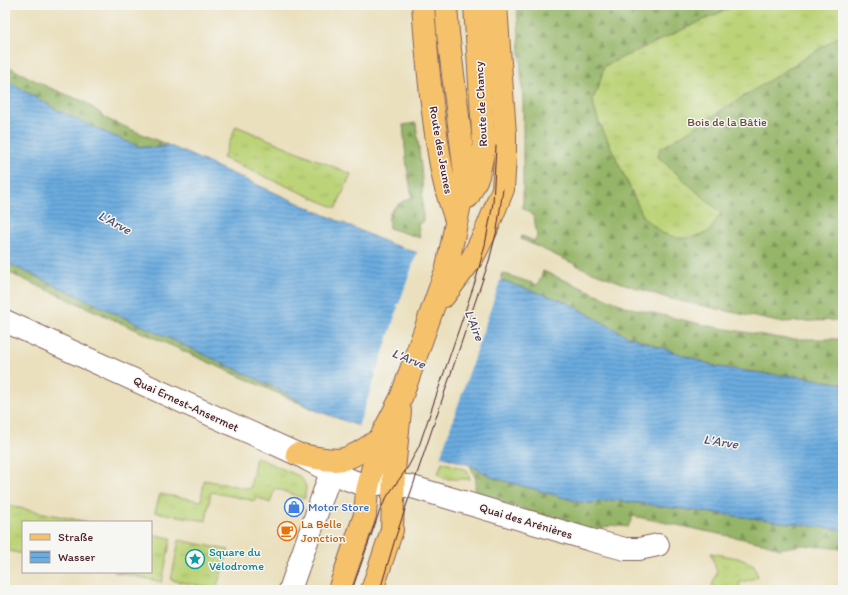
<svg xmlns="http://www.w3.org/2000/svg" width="848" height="595" viewBox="0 0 848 595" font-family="Itim,sans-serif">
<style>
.grass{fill:url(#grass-tufts);stroke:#837952}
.forest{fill:url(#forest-firs);stroke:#706a4a}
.water{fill:url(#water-rules);stroke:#5a6685}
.pier{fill:#eae0be}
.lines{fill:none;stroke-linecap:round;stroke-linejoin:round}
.minor-casing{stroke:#82635e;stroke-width:24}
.major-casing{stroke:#82635e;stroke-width:24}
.minor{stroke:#fff;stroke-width:22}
.major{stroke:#f5c16b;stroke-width:22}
.tram{stroke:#4a1f2b;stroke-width:1}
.labels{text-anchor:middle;stroke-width:3;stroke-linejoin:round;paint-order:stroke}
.street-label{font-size:12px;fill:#4a1f2b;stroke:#f6f6f2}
.park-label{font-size:12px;fill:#664c3e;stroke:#f6f6f2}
.shop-label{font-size:12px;fill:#366cbe;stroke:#f6f6f2;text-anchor:start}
.food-label{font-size:12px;fill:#c56008;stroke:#f6f6f2;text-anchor:start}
.culture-label{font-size:12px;fill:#0d838f;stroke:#f6f6f2;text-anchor:start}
.water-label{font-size:13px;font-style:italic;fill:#56506a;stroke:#f6f6f2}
</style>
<defs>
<pattern id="grass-tufts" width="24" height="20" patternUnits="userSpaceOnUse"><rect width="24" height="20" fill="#bcd378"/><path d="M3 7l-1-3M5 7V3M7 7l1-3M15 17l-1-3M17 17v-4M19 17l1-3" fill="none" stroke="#a3b568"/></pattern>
<pattern id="forest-firs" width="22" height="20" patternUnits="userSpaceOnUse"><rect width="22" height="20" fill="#95b568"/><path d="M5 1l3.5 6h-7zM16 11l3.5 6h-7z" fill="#7c9356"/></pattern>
<pattern id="water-rules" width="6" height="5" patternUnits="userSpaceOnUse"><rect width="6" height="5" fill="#6bacdf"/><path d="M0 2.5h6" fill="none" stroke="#5a8bb5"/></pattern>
</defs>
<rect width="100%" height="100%" fill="#f6f6f2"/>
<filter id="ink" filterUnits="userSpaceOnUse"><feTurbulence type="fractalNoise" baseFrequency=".025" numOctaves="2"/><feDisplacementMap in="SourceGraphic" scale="8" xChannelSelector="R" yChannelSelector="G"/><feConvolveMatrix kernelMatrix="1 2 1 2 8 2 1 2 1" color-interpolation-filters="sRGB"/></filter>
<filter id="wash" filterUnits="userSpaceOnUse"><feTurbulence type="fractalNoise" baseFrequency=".012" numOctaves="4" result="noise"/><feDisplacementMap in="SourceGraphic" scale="16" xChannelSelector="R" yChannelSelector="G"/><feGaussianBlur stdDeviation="0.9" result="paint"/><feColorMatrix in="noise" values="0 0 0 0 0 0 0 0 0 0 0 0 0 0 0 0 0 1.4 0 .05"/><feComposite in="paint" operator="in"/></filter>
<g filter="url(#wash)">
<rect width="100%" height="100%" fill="#eae0be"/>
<g class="grass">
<polygon points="550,5 843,5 843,244 773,260 651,234 599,122 594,108 593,97"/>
<polygon points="236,126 351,174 336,208 223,158"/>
<polygon points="256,457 301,477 306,486 305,499 275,488 270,503 256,497 255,501 211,492 206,521 155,512 160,494 201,501 204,480 250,489"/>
<polygon points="442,462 467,470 470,479 445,479 438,474"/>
<polygon points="5,506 5,505 88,522 23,522 23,554 5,550"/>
<polygon points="151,534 171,538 162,582 114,572 151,572"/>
<polygon points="179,540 229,550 216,589 171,580"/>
<polygon points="711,553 743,559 754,565 758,577 739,583 741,590 724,590 712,586 717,572"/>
</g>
<g class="forest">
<polygon points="517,5 736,5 604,66 598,90 593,97 594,108 599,122 644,218 662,233 678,238 690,238 709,232 721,213 658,157 660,149 843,34 843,320 778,322 671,299 633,287 587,270 521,239 522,236 534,241 537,237 534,216 523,208 523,104"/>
<polygon points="5,65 48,87 85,102 109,120 168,145 156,148 137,146 100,130 57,110 5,79"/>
<path d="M416,123L422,176L423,222L418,224L420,238L389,228C386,209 397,204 412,197L407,168L403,125Z"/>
<polygon points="5,262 274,387 315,410 5,271"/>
<polygon points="543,271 627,307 709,326 786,339 843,339 843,384 797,376 767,374 718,367 627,336 566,302 500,280 502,273 538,285"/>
<polygon points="470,465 494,478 579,502 591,503 613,500 843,530 843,549 803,545 779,549 767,544 633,516 628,527 612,525 589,533 553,519 474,494 476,480"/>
</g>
<polygon class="water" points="5,79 57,110 100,130 137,146 156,148 168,145 388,243 566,302 627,336 718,367 767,374 797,376 843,384 843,530 613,500 591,503 579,502 494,478 470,465 441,456 315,410 274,387 5,262"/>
<polygon class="pier" points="418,250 501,278 440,458 355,426 358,427 376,374 374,372 375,370 377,371 398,307 397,305 397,304 399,304"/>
</g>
<g filter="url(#ink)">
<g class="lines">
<g class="minor-casing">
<g id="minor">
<path d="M5,321L297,454C315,463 348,483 368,485C378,486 388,481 394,473"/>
<polyline points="395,486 409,486 419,489 591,540 625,549 639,549 658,545"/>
<polyline points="290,590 331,472"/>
</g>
</g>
<g class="major-casing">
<g id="major">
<path d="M423,5C427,62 432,120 443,176C446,191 451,205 456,220"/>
<polyline points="468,197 478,176 484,148 475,5"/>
<polyline points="444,296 473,257 486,231 503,189 505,156 505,134 496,5"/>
<path d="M297,454C312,457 330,462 344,459C358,455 369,446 380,439"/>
<polyline points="339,590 365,515 367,491 380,439 401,398 447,268 464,184 465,174 448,33 446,5"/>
<polyline points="372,590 392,530 394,470 400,411"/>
</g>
</g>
<use href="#minor" class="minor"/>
<use href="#major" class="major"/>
<g class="tram">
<polyline points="352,590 380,510 388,495 408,467 419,446 476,279 485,245 493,203 496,146"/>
<polyline points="380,590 396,536 489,261 497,230 503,189"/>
</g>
</g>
</g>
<defs>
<g id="shop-ring" transform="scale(1)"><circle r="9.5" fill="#f6f6f2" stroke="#3f7fe0" stroke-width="1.5"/><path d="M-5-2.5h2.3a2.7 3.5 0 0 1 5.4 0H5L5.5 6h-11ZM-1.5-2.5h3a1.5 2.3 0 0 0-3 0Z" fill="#3f7fe0"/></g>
<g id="cafe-ring" transform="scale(1)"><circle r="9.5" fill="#f6f6f2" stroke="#e8710a" stroke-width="1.5"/><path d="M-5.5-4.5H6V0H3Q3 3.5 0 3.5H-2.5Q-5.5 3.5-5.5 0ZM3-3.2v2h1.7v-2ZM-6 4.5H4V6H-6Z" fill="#e8710a"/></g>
<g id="sight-ring" transform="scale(1)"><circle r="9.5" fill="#f6f6f2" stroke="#0f9aa8" stroke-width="1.5"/><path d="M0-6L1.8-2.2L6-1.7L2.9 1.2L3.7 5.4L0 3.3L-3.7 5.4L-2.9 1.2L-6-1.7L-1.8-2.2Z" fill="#0f9aa8"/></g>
</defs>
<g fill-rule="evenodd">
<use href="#shop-ring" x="294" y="507"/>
<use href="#cafe-ring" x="287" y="531"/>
<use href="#sight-ring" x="195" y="559"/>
</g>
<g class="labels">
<g class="street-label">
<text transform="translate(481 104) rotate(-93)" y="4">Route de Chancy</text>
<text transform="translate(441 150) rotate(80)" y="4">Route des Jeunes</text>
<text transform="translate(186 404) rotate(25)" y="4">Quai Ernest-Ansermet</text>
<text transform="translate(526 521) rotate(17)" y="4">Quai des Arénières</text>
</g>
<g class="park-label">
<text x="727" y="126">Bois de la Bâtie</text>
</g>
<g class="shop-label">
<text x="308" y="511">Motor Store</text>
</g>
<g class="food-label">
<text x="301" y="528">La Belle<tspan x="301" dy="14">Jonction</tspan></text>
</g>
<g class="culture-label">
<text x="209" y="556">Square du<tspan x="209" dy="14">Vélodrome</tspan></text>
</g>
<g class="water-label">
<text transform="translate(115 222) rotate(28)" y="5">L'Arve</text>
<text transform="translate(475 325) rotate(68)" y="5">L'Aire</text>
<text transform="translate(409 358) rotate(22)" y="5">L'Arve</text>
<text transform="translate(721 441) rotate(9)" y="5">L'Arve</text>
</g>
</g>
<rect width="848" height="595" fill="none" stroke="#f6f6f2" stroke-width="20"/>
<rect x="22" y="521" width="130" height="52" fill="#f6f6f2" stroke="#b1a0a2"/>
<rect x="30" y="534" width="20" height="6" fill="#f5c16b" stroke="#b1a0a2"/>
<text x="58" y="541" font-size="12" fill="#4a1f2b">Straße</text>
<rect x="30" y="551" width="20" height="12" fill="url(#water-rules)" stroke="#b1a0a2"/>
<text x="58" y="561" font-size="12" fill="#4a1f2b">Wasser</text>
</svg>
